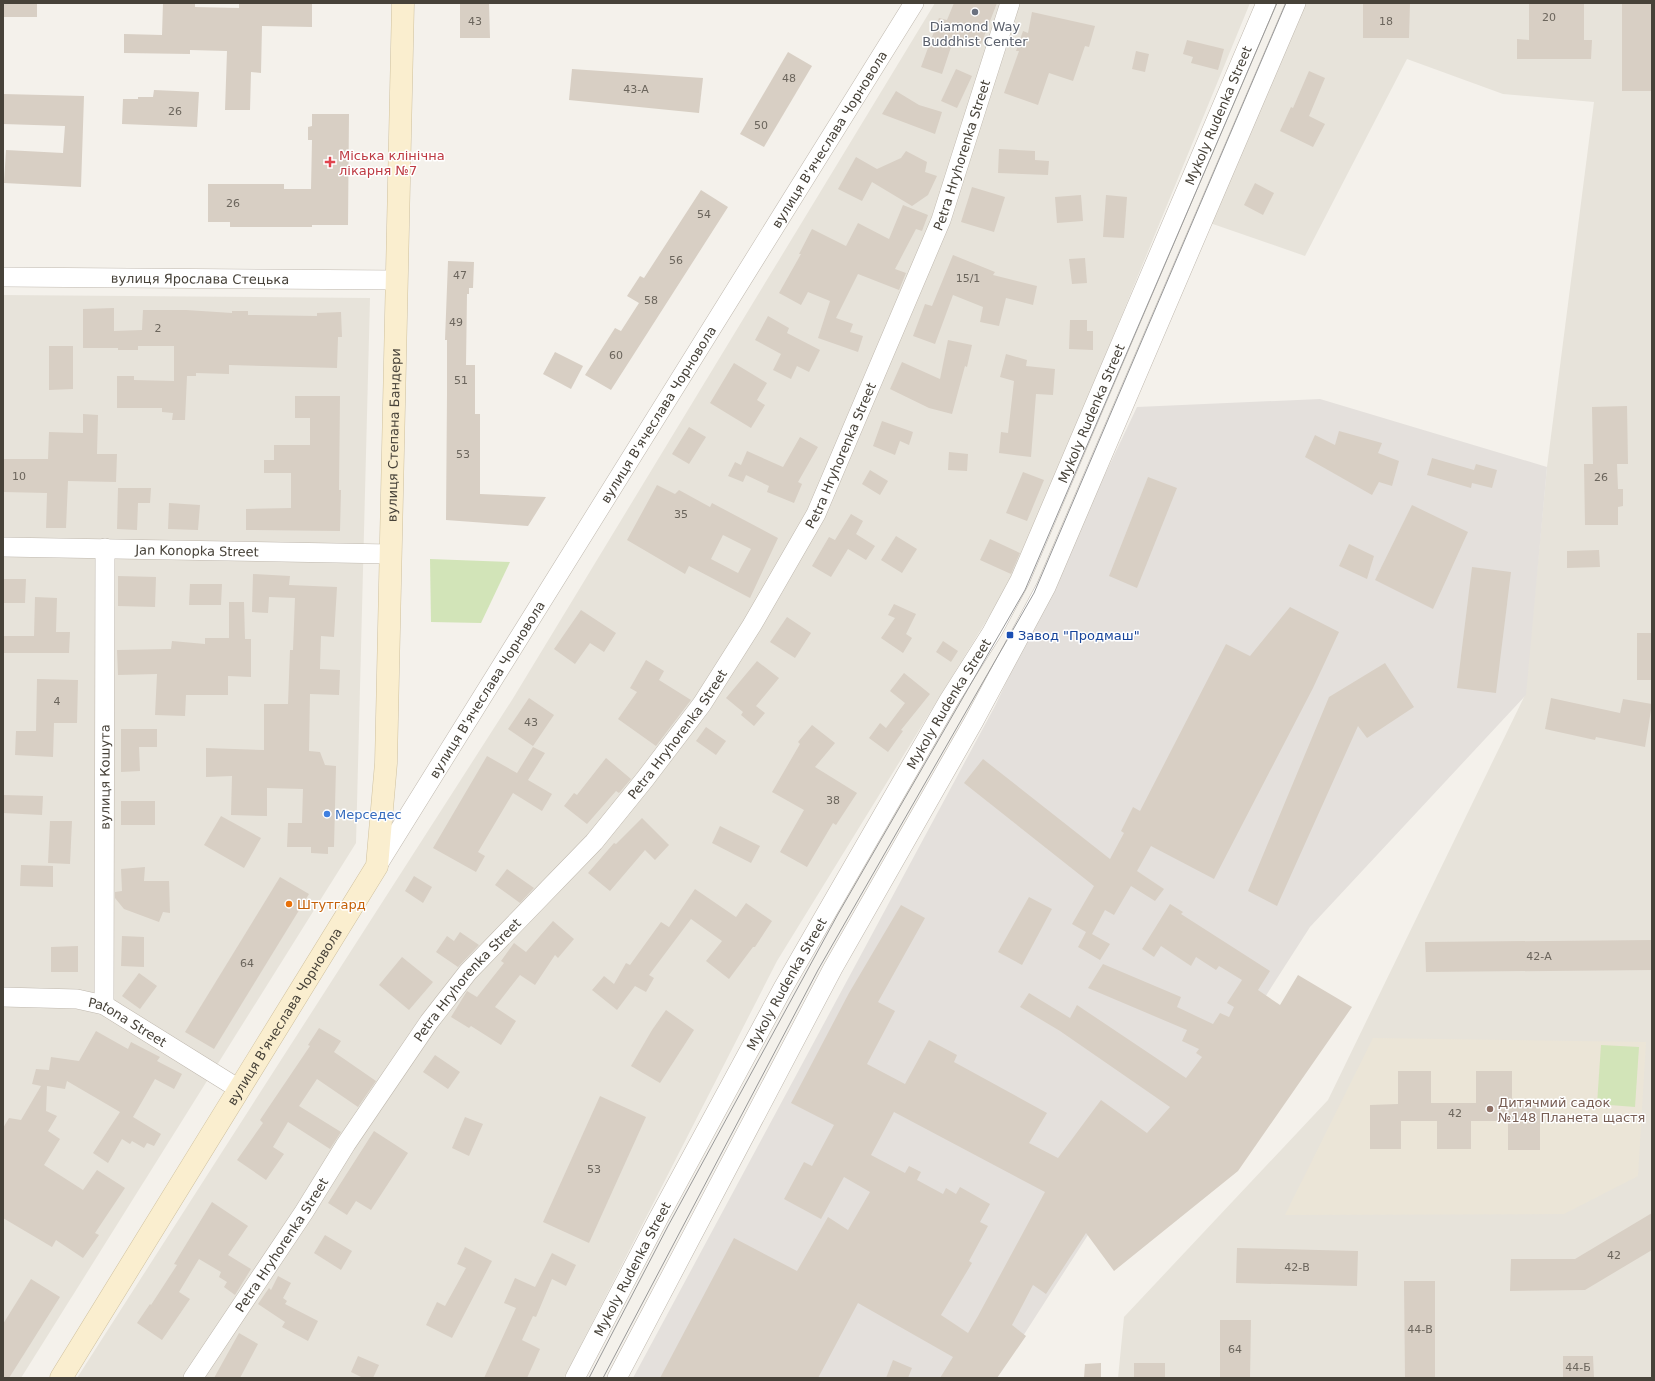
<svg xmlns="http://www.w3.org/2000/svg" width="1655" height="1381" viewBox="0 0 1655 1381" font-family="'DejaVu Sans',sans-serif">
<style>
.residential{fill:#e7e3da}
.industrial{fill:#e4e0dc}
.education{fill:#ebe5d7}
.green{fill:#d2e4b8}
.building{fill:#d8cfc4;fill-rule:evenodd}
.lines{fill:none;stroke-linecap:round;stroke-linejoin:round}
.street-casing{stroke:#bfb8ae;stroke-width:20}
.secondary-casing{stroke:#cfc19f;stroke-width:23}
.street{stroke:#fff;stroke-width:19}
.secondary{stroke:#faeecf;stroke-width:22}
.tram{stroke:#989898;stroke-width:1}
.worship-dot{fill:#6b7280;stroke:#fff;stroke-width:1.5}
.health-dot{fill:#e0444e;stroke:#fff;stroke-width:1.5}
.transit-dot{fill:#1a4fb4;stroke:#fff;stroke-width:1.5}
.shop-dot{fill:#3f7fe0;stroke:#fff;stroke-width:1.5}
.food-dot{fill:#e8710a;stroke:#fff;stroke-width:1.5}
.education-dot{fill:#8d6e63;stroke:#fff;stroke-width:1.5}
.labels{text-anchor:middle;stroke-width:3;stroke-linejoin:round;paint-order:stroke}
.number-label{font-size:11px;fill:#6b655c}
.worship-label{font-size:13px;fill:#5b616d;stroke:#fff}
.street-label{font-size:13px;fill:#474239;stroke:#fff}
.health-label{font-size:13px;fill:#be3a42;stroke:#fff;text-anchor:start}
.transit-label{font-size:13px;fill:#164399;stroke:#fff;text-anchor:start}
.shop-label{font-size:13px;fill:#366cbe;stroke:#fff;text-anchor:start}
.food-label{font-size:13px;fill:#c56008;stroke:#fff;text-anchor:start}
.education-label{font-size:13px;fill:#785e54;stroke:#fff;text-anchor:start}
</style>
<rect width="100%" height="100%" fill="#f4f1eb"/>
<g class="residential">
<polygon points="935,3 1250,3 1027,546 1012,579 777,961 564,1378 77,1378 512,700"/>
<polygon points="1303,3 1652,3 1652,1378 1118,1378 1124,1317 1328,1100 1525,695 1547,467 1594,102 1503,94 1407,59 1305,256 1210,223"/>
<polygon points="3,295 370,298 356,843 21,1378 3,1378"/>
</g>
<polygon class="industrial" points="1320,399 1547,467 1526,695 1310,927 1199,1100 1115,1193 996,1378 633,1378 995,706 1137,407"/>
<polygon class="education" points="1373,1038 1646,1042 1638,1176 1564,1214 1285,1215"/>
<g class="green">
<polygon points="430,559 510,562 481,623 431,622"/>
<polygon points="1601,1045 1639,1047 1635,1107 1597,1104"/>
</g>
<g class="building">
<rect x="3" y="3" width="34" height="14"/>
<polygon points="163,3 195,3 195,7 239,8 239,3 312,3 312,27 262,26 261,73 251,72 250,110 225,110 227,51 190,50 190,54 124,53 124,34 162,35"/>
<polygon points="460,3 489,3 490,38 460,38"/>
<polygon points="954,3 997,3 980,47 954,38 942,74 921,67 939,18 947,20"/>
<polygon points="1363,3 1410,3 1409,38 1363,38"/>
<polygon points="1529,3 1584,3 1584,40 1592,40 1591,59 1517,59 1517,39 1529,40"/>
<rect x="1622" y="3" width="30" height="88"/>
<polygon points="1032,12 1095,26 1089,47 1085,46 1073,81 1049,73 1038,105 1004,93 1019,51 1016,51 1023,31 1028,33"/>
<polygon points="1187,40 1224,49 1218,70 1191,63 1193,57 1183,54"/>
<polygon points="1136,51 1149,54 1145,72 1132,69"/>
<polygon points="788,52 812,66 764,147 740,134"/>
<polygon points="572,69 703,78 699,113 569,100"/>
<polygon points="956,69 972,76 957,108 941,101"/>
<polygon points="1309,71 1325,78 1309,116 1325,124 1313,147 1280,131 1291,107 1293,108"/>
<polygon points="154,90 199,92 197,127 122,124 123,99 138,99 138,97 153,97"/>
<polygon points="896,91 919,105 942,112 935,134 882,114"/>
<polygon points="3,94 84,96 81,187 4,183 6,150 63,153 65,126 3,124"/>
<polygon points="312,114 349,114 348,225 312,225 312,227 230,227 230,222 208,222 208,184 284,184 284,189 311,189 312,140 308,140 308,127 312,126"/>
<polygon points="999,149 1035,151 1035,160 1049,161 1048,175 998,173"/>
<polygon points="906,151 927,162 925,172 937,176 928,195 912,206 872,182 862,201 838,189 856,157 877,169 901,158"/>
<polygon points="1255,183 1274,193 1263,215 1244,205"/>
<polygon points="972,187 1005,197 994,232 961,222"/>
<polygon points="701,190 728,207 611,390 585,375 615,328 621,331 639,303 627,296 640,276 644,278"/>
<polygon points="1081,195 1083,221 1057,223 1055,197"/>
<polygon points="1106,195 1127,197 1124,238 1103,237"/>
<polygon points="903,205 928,215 922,231 916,229 895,269 906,273 899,290 858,274 836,318 853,324 850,332 863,336 858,352 818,338 830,301 808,292 801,305 779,293 801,254 799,254 812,229 846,246 858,223 889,239"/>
<polygon points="953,255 995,272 993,275 1037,286 1033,305 1006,298 999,326 980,322 983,307 953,295 935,344 913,336 925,304 932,306"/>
<polygon points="1085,258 1087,283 1072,284 1069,259"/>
<polygon points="448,261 474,262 473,288 469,288 469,294 467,294 466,365 475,365 475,414 480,414 480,494 546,497 528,526 446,520 447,394 447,340 445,340"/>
<polygon points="114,308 114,331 142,330 143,310 186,310 232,313 232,311 248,311 248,315 317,316 317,313 341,312 342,337 338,337 337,368 229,365 229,374 196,373 196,376 187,376 185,420 172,420 173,413 162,412 162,408 117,408 117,376 134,376 134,380 174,381 174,346 138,346 138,350 118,350 118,348 83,348 83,309"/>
<polygon points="768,316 789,328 787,333 820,350 809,372 797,366 791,379 773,370 781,354 755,340"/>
<polygon points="1070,320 1087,320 1087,331 1093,331 1093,350 1069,349"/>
<polygon points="948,340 972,345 967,367 965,366 952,414 929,408 890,389 902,362 940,379"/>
<polygon points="49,346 73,346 73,389 49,390"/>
<polygon points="555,352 583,366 571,389 543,374"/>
<polygon points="1006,354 1027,360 1026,366 1055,369 1053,395 1036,394 1031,457 999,453 1001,432 1008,433 1014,381 1000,377"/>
<polygon points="734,363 767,383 757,400 765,405 751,428 710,403"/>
<polygon points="295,396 340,396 339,490 341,490 340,531 246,530 246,509 291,508 291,473 264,473 264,460 274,460 274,445 310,445 310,418 295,418"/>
<polygon points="1627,406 1628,464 1617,464 1618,489 1623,489 1623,506 1618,507 1618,525 1585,525 1584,464 1593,464 1592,407"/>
<polygon points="83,414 98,415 97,454 117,454 116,482 68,481 66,528 46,528 47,493 3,492 4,459 48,459 49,432 83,433"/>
<polygon points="882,421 913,432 909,445 900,441 895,455 873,446"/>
<polygon points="689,427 706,437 689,464 672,454"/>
<polygon points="1339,431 1382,443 1378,453 1399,461 1392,486 1379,482 1372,495 1305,457 1315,435 1335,445"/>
<polygon points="800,437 818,447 798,482 802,484 794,503 767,492 769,486 746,475 743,482 728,476 735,462 741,465 747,451 783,467"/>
<polygon points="949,452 968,454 967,471 948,470"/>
<polygon points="1432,458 1474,470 1476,464 1497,470 1492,488 1472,483 1471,488 1427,475"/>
<polygon points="870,470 888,481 880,495 862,484"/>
<polygon points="1023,472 1044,480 1027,521 1006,513"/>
<polygon points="1148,477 1177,488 1137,588 1109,576"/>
<path d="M657,485L675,494L679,490L710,507L712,503L778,538L750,598L689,566L685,574L627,540ZM723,535L751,549L738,573L711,559Z"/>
<polygon points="118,488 151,488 150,503 138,503 137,530 117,529"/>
<polygon points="169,503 200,505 198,530 168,529"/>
<polygon points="1412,505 1468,532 1433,609 1375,580"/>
<polygon points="851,514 863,521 856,534 875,546 866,560 848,549 831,577 812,566 829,537 835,540"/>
<polygon points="896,536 917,549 902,573 881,560"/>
<polygon points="990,539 1020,553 1011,574 980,560"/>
<polygon points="1349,544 1374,556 1367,579 1339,566"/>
<polygon points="1599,550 1600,567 1567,568 1567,551"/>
<polygon points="1472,567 1511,572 1496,693 1457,688"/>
<polygon points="253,574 290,576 289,585 337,587 334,637 321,636 320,669 340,670 339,695 310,694 309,751 320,752 325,765 336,766 334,847 328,847 328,854 311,853 311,847 287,847 288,823 302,823 303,789 267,788 267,816 231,815 232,776 206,777 206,748 264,750 264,704 288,704 290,650 293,650 295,598 269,597 268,613 252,612"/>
<polygon points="118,576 156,577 155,607 118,606"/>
<polygon points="3,579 26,579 25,603 3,603"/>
<polygon points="190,584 222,584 221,605 189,605"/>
<polygon points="35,597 57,598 56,632 70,632 69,653 3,653 3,636 34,636"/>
<polygon points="229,602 244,602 245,639 251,639 251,677 228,676 228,695 186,695 185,716 155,715 157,674 118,675 117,650 171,649 172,641 205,644 205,638 229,638"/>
<polygon points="894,604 916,614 906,634 912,638 903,653 881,638 895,618 888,615"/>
<polygon points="1290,607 1339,632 1313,688 1214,879 1151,846 1137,871 1164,889 1155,901 1131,886 1114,915 1105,910 1092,934 1110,944 1100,960 1078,947 1086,932 1072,924 1094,886 964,783 983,759 1110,859 1124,833 1121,831 1133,807 1140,811 1226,644 1250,656"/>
<polygon points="581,610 616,633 604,652 590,643 575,664 554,649"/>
<polygon points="787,617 811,633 795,658 770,642"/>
<rect x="1637" y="633" width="15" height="47"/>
<polygon points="943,641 958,651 951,662 936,652"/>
<polygon points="646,660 664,671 659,680 691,700 656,746 618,719 637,692 630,688"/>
<polygon points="757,661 779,678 756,706 765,713 754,726 741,715 743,712 726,698"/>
<polygon points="1385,663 1414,707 1367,738 1358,726 1277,906 1248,891 1329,697"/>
<polygon points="904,673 930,694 901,730 903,731 888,752 869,738 880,723 886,728 905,703 890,691"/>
<polygon points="37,679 78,680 77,723 54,723 53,757 15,755 16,731 36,731"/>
<polygon points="529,698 554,715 533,746 508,729"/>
<polygon points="1551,698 1620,713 1623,699 1652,704 1645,747 1596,737 1595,740 1545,729"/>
<polygon points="812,725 835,743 815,767 857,793 836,825 833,823 807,867 780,852 804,810 772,792 800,744 798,742"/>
<polygon points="706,727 726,741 716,755 696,741"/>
<polygon points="121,729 157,729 157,747 139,747 140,771 121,772"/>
<polygon points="533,747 545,753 528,780 552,794 542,811 513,793 478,852 485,856 476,872 433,848 487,756 517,773"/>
<polygon points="606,758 631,779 619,793 616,791 587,824 564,806 574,793 577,795"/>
<polygon points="3,795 43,796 42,815 3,813"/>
<rect x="121" y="801" width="34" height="24"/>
<polygon points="221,816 261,838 244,868 204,845"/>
<polygon points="642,818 669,845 655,860 645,850 610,891 588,873 614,843 616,844"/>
<polygon points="50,821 72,821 70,864 48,863"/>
<polygon points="720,826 760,846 751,863 712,843"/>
<polygon points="21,865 53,866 53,887 20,886"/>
<polygon points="145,867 144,881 169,881 170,913 163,912 159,922 124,909 115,898 115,892 122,891 121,869"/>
<polygon points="507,869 534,888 520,903 495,885"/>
<polygon points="414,876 432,887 423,903 405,891"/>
<polygon points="280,877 309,894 214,1049 185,1032"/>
<polygon points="695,889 736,917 746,903 772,921 755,947 753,947 729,979 706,961 722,941 691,919 649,975 654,978 646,992 635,986 617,1010 592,990 604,976 614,984 626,963 630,965 661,922 669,927"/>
<polygon points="1029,897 1052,909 1022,965 998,952"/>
<path d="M1170,904L1183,912L1181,914L1270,971L1258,990L1280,1005L1298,975L1352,1007L1238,1171L1114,1271L1086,1233L1046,1294L1033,1285L1012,1325L1026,1336L997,1378H940L953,1357L858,1303L818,1378H660L734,1238L797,1271L828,1217L848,1230L870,1192L844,1177L821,1219L784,1199L804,1162L812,1166L834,1125L791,1103L849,993L901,905L925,918L878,1002L895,1011L867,1064L905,1084L929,1040L957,1055L954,1062L1047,1113L1029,1143L1058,1158L1101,1100L1147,1133L1170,1107L1060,1031L1020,1007L1029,993L1070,1018L1077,1005L1186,1078L1202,1057L1196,1053L1199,1049L1182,1041L1187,1030L1088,988L1103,964L1181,997L1177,1007L1213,1024L1220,1013L1229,1017L1234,1007L1227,1003L1242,980L1219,966L1216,970L1196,957L1191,966L1161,946L1154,957L1142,949ZM894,1112L1045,1192L978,1316L968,1333L941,1315L972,1263L969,1261L988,1226L980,1222L990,1204L960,1187L956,1194L946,1188L943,1194L917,1180L921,1172L909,1166L905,1173L871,1155Z"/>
<polygon points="553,921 574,939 558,958 555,955 535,985 520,975 495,1007 516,1021 501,1045 471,1026 469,1028 451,1017 467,991 477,997 504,963 501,961 514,943 526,952"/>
<polygon points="460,932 479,945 458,967 436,952 447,936 454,941"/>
<polygon points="122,936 144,937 144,967 121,966"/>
<polygon points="1652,940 1652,970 1426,972 1425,942"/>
<polygon points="78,946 78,972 51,972 51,947"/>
<polygon points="402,957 433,982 409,1010 379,985"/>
<polygon points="139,973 157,986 140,1009 122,996"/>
<polygon points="666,1010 694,1030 660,1083 631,1066 652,1030"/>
<polygon points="319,1028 341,1041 334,1052 376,1081 358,1107 317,1079 299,1106 341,1132 330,1149 288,1122 273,1147 284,1154 266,1180 237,1160 263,1123 260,1120 310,1046 308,1045"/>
<polygon points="96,1031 128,1049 131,1042 160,1057 157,1061 182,1074 174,1089 155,1079 133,1117 161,1134 154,1146 147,1143 144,1148 132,1141 130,1144 122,1139 108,1163 93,1153 120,1112 67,1081 65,1089 47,1086 46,1111 57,1116 48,1131 60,1139 44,1165 83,1190 97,1170 125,1188 95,1233 99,1235 83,1258 56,1240 52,1247 3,1218 3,1128 9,1118 21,1120 41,1086 32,1084 36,1069 49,1070 51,1057 79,1061"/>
<polygon points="435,1055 460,1072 448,1089 423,1072"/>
<polygon points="1398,1071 1431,1071 1431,1103 1476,1103 1476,1071 1512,1071 1512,1105 1540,1105 1540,1150 1508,1150 1508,1121 1471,1121 1471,1149 1437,1149 1437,1121 1401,1121 1401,1149 1370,1149 1370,1105 1398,1104"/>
<polygon points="600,1096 646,1117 589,1243 543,1222"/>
<polygon points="465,1117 483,1124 469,1156 452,1148"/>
<polygon points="374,1131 408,1153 371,1210 356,1201 347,1215 328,1203"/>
<polygon points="212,1202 248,1226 228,1255 251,1269 235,1295 224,1287 227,1282 219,1277 221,1272 199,1259 179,1292 190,1299 162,1340 137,1323 150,1304 151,1305 177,1265 174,1264"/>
<polygon points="1652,1213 1652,1250 1585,1290 1510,1291 1511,1259 1575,1259"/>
<polygon points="325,1235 352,1251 341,1270 314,1253"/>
<polygon points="465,1247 492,1261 452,1338 426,1325 437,1302 445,1306 466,1268 457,1264"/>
<polygon points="1237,1248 1358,1251 1357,1286 1236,1283"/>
<polygon points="552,1253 576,1265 566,1286 552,1279 536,1317 533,1316 522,1340 540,1349 527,1378 484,1378 516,1308 504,1303 515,1278 535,1287"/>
<polygon points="278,1276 291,1283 283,1298 287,1301 285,1304 318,1321 308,1341 282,1327 285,1322 258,1304 269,1288 271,1290"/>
<polygon points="31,1279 60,1297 9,1378 3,1378 3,1324"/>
<polygon points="1404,1281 1435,1281 1435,1378 1405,1378"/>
<polygon points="1220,1320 1251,1320 1250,1378 1220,1378"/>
<polygon points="239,1333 258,1344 240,1378 214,1378"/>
<polygon points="358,1356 379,1365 373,1378 363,1378 351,1372"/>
<polygon points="1563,1356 1593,1356 1594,1378 1563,1378"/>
<polygon points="893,1360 912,1368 908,1378 886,1378"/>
<polygon points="1101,1363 1101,1378 1084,1378 1085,1364"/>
<rect x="1134" y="1363" width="31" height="15"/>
</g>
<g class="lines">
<g class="street-casing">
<g id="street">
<path id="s1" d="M3,277L397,280"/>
<path id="s2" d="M3,547L391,554"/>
<path id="s3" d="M377,866L914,3"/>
<path id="s4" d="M3,997L77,999L104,1005L239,1089"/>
<path id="s5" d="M104,1005L105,548"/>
<path id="s6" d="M193,1378L304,1212L346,1144L429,1022L468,972L594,842L645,779L702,704L752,625L816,514L941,220L1010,3"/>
<path id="s7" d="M575,1378L658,1219L783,988L949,700L992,632L1020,580L1266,3"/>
<polyline points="617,1378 833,968 974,721 1046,587 1296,3"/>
</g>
</g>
<g class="secondary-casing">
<g id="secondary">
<path id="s8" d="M61,1378L377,866L386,763L403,3"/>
</g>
</g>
<use href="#street" class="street"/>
<use href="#secondary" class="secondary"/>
<g class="tram">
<polyline points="589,1378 668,1226 838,914 1025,590 1277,3"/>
<polyline points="603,1378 818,970 1034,593 1286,3"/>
</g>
</g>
<circle class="worship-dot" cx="975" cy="12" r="4"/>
<path class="health-dot" d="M328 156h4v4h4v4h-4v4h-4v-4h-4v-4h4z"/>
<rect class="transit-dot" x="1006" y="631" width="8" height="8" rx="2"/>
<circle class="shop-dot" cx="327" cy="814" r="4"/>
<circle class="food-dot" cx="289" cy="904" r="4"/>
<circle class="education-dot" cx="1490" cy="1109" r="4"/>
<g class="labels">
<g class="number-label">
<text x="1549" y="21">20</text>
<text x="475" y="25">43</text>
<text x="1386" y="25">18</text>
<text x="789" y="82">48</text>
<text x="636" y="93">43-А</text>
<text x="175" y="115">26</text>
<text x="761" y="129">50</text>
<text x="233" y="207">26</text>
<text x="704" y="218">54</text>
<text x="676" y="264">56</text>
<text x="460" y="279">47</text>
<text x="968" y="282">15/1</text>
<text x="651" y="304">58</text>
<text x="456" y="326">49</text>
<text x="158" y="332">2</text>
<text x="616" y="359">60</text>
<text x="461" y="384">51</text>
<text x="463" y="458">53</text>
<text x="19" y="480">10</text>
<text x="1601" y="481">26</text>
<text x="681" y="518">35</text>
<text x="57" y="705">4</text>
<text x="531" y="726">43</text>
<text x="833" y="804">38</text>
<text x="1539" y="960">42-А</text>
<text x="247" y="967">64</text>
<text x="1455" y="1117">42</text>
<text x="594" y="1173">53</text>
<text x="1614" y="1259">42</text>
<text x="1297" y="1271">42-В</text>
<text x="1420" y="1333">44-В</text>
<text x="1235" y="1353">64</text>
<text x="1578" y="1371">44-Б</text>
</g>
<g class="worship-label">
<text x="975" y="31">Diamond Way<tspan x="975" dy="15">Buddhist Center</tspan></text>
</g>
<g class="street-label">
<text dy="5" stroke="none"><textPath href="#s7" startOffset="1419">Mykoly Rudenka Street</textPath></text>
<text dy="5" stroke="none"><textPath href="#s3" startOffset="856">вулиця В'ячеслава Чорновола</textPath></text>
<text dy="5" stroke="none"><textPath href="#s6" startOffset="1456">Petra Hryhorenka Street</textPath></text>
<text dy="5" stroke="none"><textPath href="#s1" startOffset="197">вулиця Ярослава Стецька</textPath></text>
<text dy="5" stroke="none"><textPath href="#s7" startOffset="1095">Mykoly Rudenka Street</textPath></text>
<text dy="5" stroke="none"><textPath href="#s3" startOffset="532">вулиця В'ячеслава Чорновола</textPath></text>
<text dy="5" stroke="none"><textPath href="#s8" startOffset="1033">вулиця Степана Бандери</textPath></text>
<text dy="5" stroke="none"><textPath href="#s6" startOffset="1132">Petra Hryhorenka Street</textPath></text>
<text dy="5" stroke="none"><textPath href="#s2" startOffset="194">Jan Konopka Street</textPath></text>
<text dy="5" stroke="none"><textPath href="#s3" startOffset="208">вулиця В'ячеслава Чорновола</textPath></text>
<text dy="5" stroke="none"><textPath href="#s7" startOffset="771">Mykoly Rudenka Street</textPath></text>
<text dy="5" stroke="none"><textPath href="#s6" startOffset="808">Petra Hryhorenka Street</textPath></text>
<text dy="5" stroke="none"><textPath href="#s5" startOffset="228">вулиця Кошута</textPath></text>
<text dy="5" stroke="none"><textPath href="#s6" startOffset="484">Petra Hryhorenka Street</textPath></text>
<text dy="5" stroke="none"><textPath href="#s7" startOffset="447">Mykoly Rudenka Street</textPath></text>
<text dy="5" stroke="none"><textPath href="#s8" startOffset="425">вулиця В'ячеслава Чорновола</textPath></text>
<text dy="5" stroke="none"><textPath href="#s4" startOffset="130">Patona Street</textPath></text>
<text dy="5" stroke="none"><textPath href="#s6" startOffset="160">Petra Hryhorenka Street</textPath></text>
<text dy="5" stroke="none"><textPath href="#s7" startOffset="123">Mykoly Rudenka Street</textPath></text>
</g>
<g class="health-label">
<text x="339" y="160">Міська клінічна<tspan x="339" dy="15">лікарня №7</tspan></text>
</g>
<g class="transit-label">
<text x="1018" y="640">Завод "Продмаш"</text>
</g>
<g class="shop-label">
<text x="335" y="819">Мерседес</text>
</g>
<g class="food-label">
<text x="297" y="909">Штутгард</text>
</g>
<g class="education-label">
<text x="1498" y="1107">Дитячмий садок<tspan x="1498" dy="15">№148 Планета щастя</tspan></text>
</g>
</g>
<rect width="1655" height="1381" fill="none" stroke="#474239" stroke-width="8"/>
</svg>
